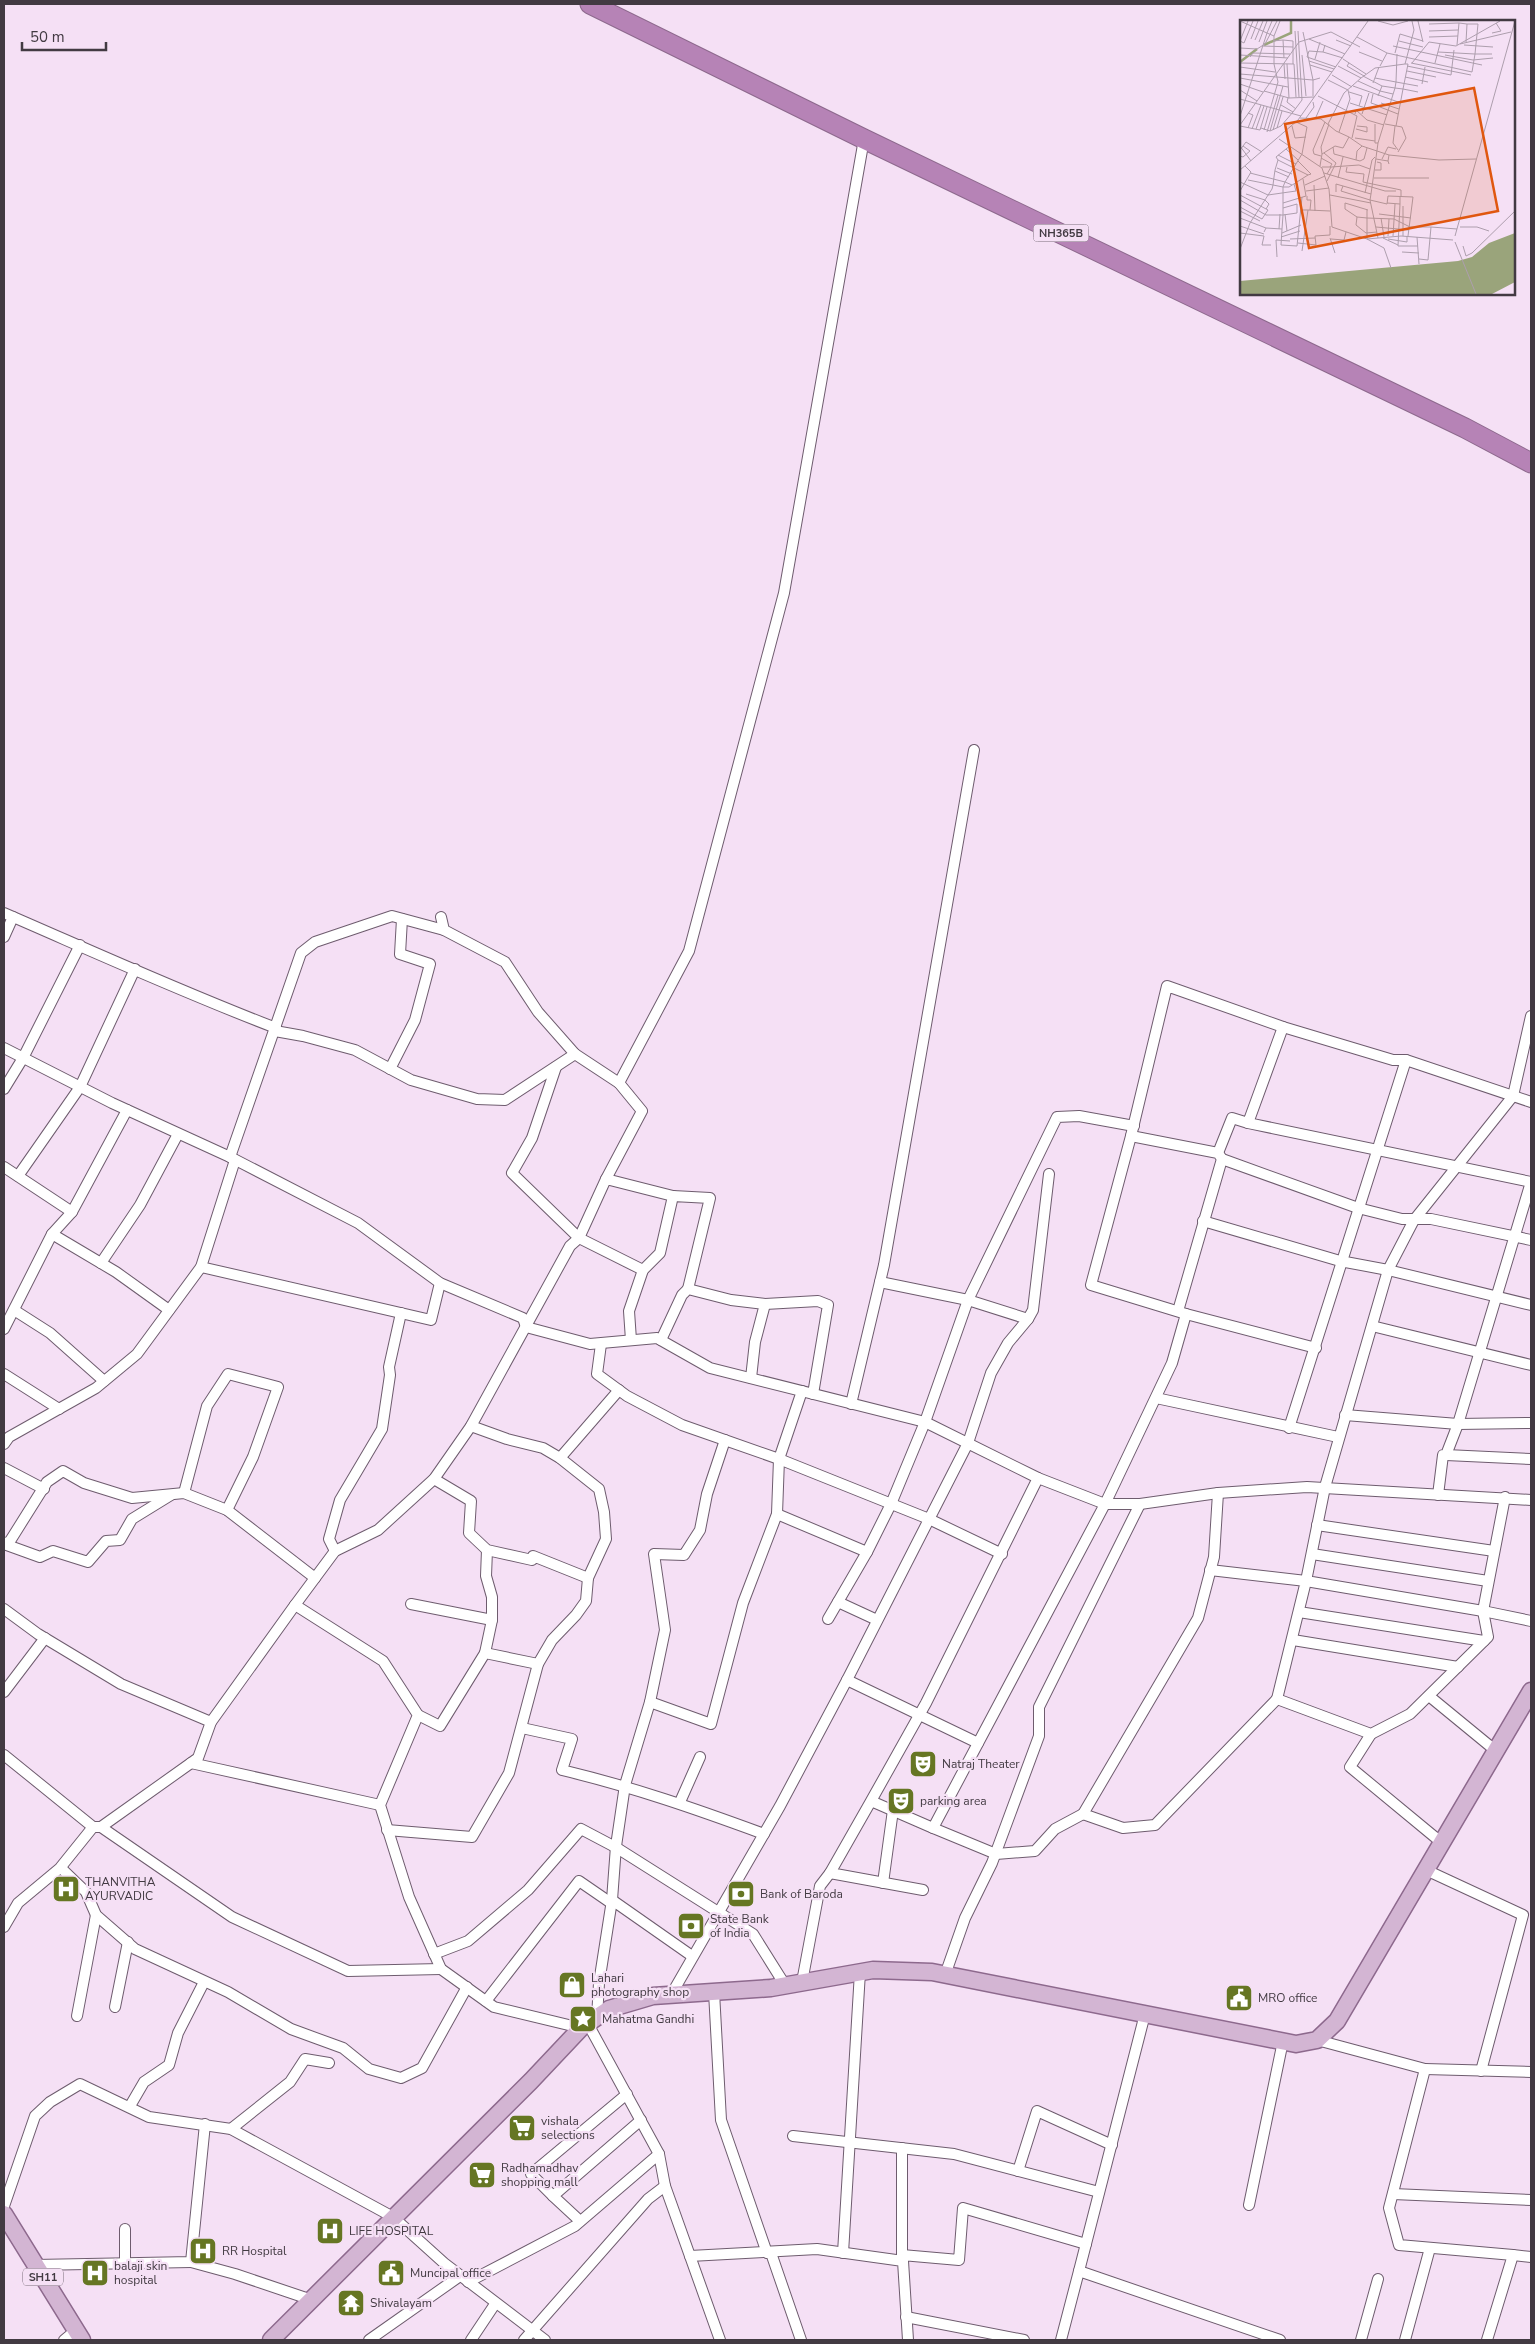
<svg xmlns="http://www.w3.org/2000/svg" width="1535" height="2344" viewBox="0 0 1535 2344" font-family="'Nunito Sans',sans-serif">
<style>
.lines{fill:none;stroke-linecap:round;stroke-linejoin:round}
.street-casing{stroke:#6e5c6e;stroke-width:12}
.primary-casing{stroke:#8d698d;stroke-width:19}
.highway-casing{stroke:#8d698d;stroke-width:21}
.street{stroke:#fff;stroke-width:10}
.primary{stroke:#d3b5d3;stroke-width:16}
.highway{stroke:#b683b6;stroke-width:19}
.labels{text-anchor:middle;stroke-width:4.5;stroke-linejoin:round;paint-order:stroke}
.shield{fill:#f5e0f5;stroke:#786c78;stroke-width:1}
.shield-label{font-size:11px;font-weight:bold;fill:#423a42}
.poi-label{font-size:12px;fill:#423a42;stroke:#f5e0f5;text-anchor:start}
.inset-river{fill:none;stroke:#9aa47b;stroke-width:2.5}
.inset-road{fill:none;stroke:#ad9ead;stroke-width:1}
.view{fill:#e0570f;fill-opacity:0.15;stroke:#e0570f;stroke-width:2.5}
.inset-edge{fill:none;stroke:#423a42;stroke-width:2.5}
</style>
<rect width="100%" height="100%" fill="#f5e0f5"/>
<g class="lines">
<g class="street-casing">
<g id="street">
<path d="M4,913C94,952 184,993 276,1028"/>
<polyline points="441,917 444,930 505,962 538,1012 575,1054 619,1083"/>
<polyline points="4,937 13,917"/>
<polyline points="1531,1016 1513,1096 1414,1220 1388,1270 1325,1487 1306,1581 1483,1611 1531,1621"/>
<polyline points="275,1031 303,1036 355,1050 411,1080 477,1099 505,1100 575,1054"/>
<polyline points="4,1048 112,1103 230,1157 358,1223 440,1283 523,1318 526,1327 590,1344 657,1338 710,1368 925,1422 1038,1478"/>
<polyline points="556,1067 532,1138 512,1173 579,1238 643,1270"/>
<polyline points="390,1069 415,1020 430,964 400,954 402,919"/>
<polyline points="4,1089 23,1058 80,945"/>
<polyline points="1531,1102 1406,1060 1393,1060 1283,1027 1167,986 1131,1136 1091,1285 1186,1314 1172,1363 1105,1504 1140,1504 1218,1493 1307,1487 1531,1500"/>
<polyline points="1248,1123 1531,1182"/>
<polyline points="1131,1136 1218,1153 1222,1159 1178,1311"/>
<polyline points="1218,1153 1232,1118 1248,1123 1283,1027"/>
<polyline points="230,1157 301,953 315,942 392,916 444,930"/>
<polyline points="1222,1159 1358,1208 1402,1219 1431,1219 1531,1240"/>
<polyline points="4,1167 72,1212"/>
<polyline points="18,1176 80,1087 135,969"/>
<polyline points="606,1179 642,1111 619,1083 689,951 784,593 864,139"/>
<polyline points="1203,1221 1340,1261 1388,1270 1531,1305"/>
<polyline points="52,1234 116,1272 169,1310"/>
<polyline points="101,1263 140,1205 178,1134"/>
<polyline points="201,1267 431,1320 440,1283"/>
<polyline points="880,1282 968,1300 1028,1319"/>
<polyline points="765,1304 818,1301 828,1305 813,1394"/>
<polyline points="14,1310 50,1333 104,1381"/>
<polyline points="1186,1314 1316,1348"/>
<polyline points="1372,1326 1531,1365"/>
<polyline points="4,1329 52,1234 72,1212 127,1110"/>
<polyline points="631,1340 629,1311 643,1270 660,1253 673,1196 710,1198 688,1289"/>
<polyline points="661,1340 682,1295 688,1289 731,1300 765,1304 755,1342 751,1378"/>
<polyline points="601,1344 597,1374 627,1396 682,1425 779,1459 929,1519 1002,1554"/>
<polyline points="4,1374 59,1409"/>
<polyline points="1156,1398 1338,1437"/>
<polyline points="851,1404 884,1265 974,750"/>
<polyline points="1345,1415 1458,1424 1531,1423"/>
<polyline points="1289,1428 1406,1060"/>
<polyline points="4,1444 9,1437 96,1388 137,1354 201,1267 235,1160"/>
<polyline points="1446,1455 1531,1459"/>
<polyline points="560,1458 619,1390"/>
<polyline points="4,1468 44,1489"/>
<polyline points="434,1479 471,1501 469,1533 487,1550 532,1560 533,1556 588,1578"/>
<polyline points="184,1493 207,1406 228,1374 278,1387 253,1457 227,1510"/>
<polyline points="1218,1493 1214,1557 1198,1618 1083,1814 1123,1828 1155,1825 1277,1699"/>
<polyline points="1438,1495 1443,1455 1446,1455 1458,1424 1531,1182"/>
<polyline points="777,1514 779,1459 802,1391"/>
<polyline points="1317,1525 1494,1551"/>
<polyline points="4,1544 10,1541 47,1482 63,1471 84,1483 132,1498 184,1493 227,1510 315,1578"/>
<polyline points="4,1544 40,1557 53,1551 88,1562 106,1541 120,1540 132,1519 171,1495"/>
<polyline points="335,1551 329,1539 340,1500 382,1429 390,1375 389,1367 401,1313"/>
<polyline points="1312,1554 1488,1581"/>
<polyline points="1210,1570 1306,1581 1277,1699 1371,1734 1410,1714 1488,1637 1483,1611 1505,1497"/>
<polyline points="838,1602 877,1620"/>
<polyline points="411,1604 492,1620"/>
<polyline points="4,1609 38,1634 121,1684 211,1722"/>
<polyline points="1299,1612 1484,1641"/>
<polyline points="828,1619 867,1552"/>
<polyline points="1293,1640 1458,1667"/>
<polyline points="485,1653 492,1620 492,1597 486,1576 487,1550"/>
<polyline points="847,1680 978,1743"/>
<polyline points="4,1692 45,1638"/>
<polyline points="1429,1696 1496,1751"/>
<polyline points="650,1702 711,1724 743,1603 777,1514 867,1552 891,1504 925,1422 968,1300 1057,1117 1079,1116 1134,1126"/>
<polyline points="418,1715 440,1726 485,1653 538,1664"/>
<path d="M522,1728L572,1739L562,1770C633,1787 696,1809 764,1834"/>
<polyline points="1371,1734 1350,1767 1442,1843"/>
<polyline points="4,1755 93,1827"/>
<polyline points="191,1763 380,1805"/>
<polyline points="871,1801 926,1703 1038,1478 1105,1504 933,1828 871,1801 830,1873 923,1890"/>
<polyline points="680,1802 700,1757"/>
<polyline points="101,1827 232,1917 348,1971 441,1969"/>
<polyline points="933,1828 996,1854 1035,1851 1055,1829 1083,1814"/>
<polyline points="387,1830 472,1837 509,1773 538,1664 552,1640 576,1615 586,1601 588,1578 606,1539 604,1512 599,1489 560,1458 543,1448 507,1439 471,1426"/>
<polyline points="61,1868 86,1892 96,1915 135,1949 228,1992 291,2029 343,2048 369,2069 401,2078 422,2068 467,1987"/>
<polyline points="1426,1870 1523,1915 1481,2071"/>
<polyline points="883,1883 893,1810"/>
<polyline points="612,1900 616,1846 625,1785 650,1702 665,1630 654,1554 684,1555 700,1530 707,1494 725,1440"/>
<polyline points="4,1927 18,1903 60,1868 93,1827 101,1827 198,1758 211,1722 295,1605"/>
<polyline points="434,1954 468,1941 528,1890 581,1829 617,1848 753,1934 785,1985"/>
<polyline points="945,1975 965,1918 992,1863 1039,1736 1039,1707 1140,1504"/>
<polyline points="802,1982 820,1886 830,1873"/>
<polyline points="714,1992 721,2120 767,2253"/>
<polyline points="671,1995 780,1806 847,1680 968,1443 991,1373 1008,1343 1028,1319 1033,1310 1049,1174"/>
<polyline points="486,2001 579,1881 611,1903"/>
<polyline points="115,2007 128,1942"/>
<polyline points="77,2016 96,1915"/>
<polyline points="597,2018 599,1983 612,1900 692,1956"/>
<polyline points="588,2024 659,2154"/>
<polyline points="581,2028 494,2007 441,1969 409,1897 380,1805 418,1715 383,1661 295,1605 335,1551 378,1530 434,1479 471,1426 570,1246 579,1238 606,1179 673,1196"/>
<polyline points="1317,2040 1425,2069 1389,2208 1399,2245 1513,2255 1487,2340"/>
<polyline points="1425,2069 1531,2072"/>
<polyline points="130,2106 144,2082 169,2065 178,2033 204,1982"/>
<polyline points="231,2129 290,2082 305,2059 329,2063"/>
<polyline points="793,2136 954,2154 1099,2192"/>
<polyline points="902,2148 902,2255"/>
<polyline points="1018,2171 1037,2111 1112,2145"/>
<polyline points="1393,2194 1531,2200"/>
<polyline points="553,2196 531,2174 627,2094"/>
<polyline points="1249,2205 1283,2041"/>
<polyline points="4,2206 35,2116 50,2102 80,2084 149,2117 231,2129 393,2217 444,2263 545,2340"/>
<polyline points="580,2221 553,2196 641,2120"/>
<polyline points="771,2253 801,2340"/>
<polyline points="843,2253 860,1972"/>
<polyline points="1513,2255 1531,2257"/>
<polyline points="690,2256 817,2249 903,2261 908,2340"/>
<polyline points="903,2261 902,2255 959,2260 963,2208 1086,2244"/>
<polyline points="191,2262 235,2274 312,2300"/>
<polyline points="125,2263 125,2229"/>
<polyline points="35,2265 191,2262 205,2124"/>
<polyline points="1079,2271 1145,2014"/>
<polyline points="468,2282 575,2226 659,2154 665,2186"/>
<polyline points="906,2317 1024,2340"/>
<polyline points="64,2340 76,2330"/>
<polyline points="369,2340 460,2276"/>
<polyline points="471,2340 495,2304"/>
<polyline points="524,2340 648,2199 665,2186 720,2340"/>
<polyline points="1061,2340 1079,2271 1280,2340"/>
<polyline points="1361,2340 1378,2279"/>
<polyline points="1405,2340 1430,2248"/>
</g>
</g>
<g class="primary-casing">
<g id="primary">
<polyline points="4,2214 82,2340"/>
<polyline points="271,2340 531,2081 581,2028 609,2009 653,1996 771,1988 873,1970 932,1972 1296,2044 1317,2040 1337,2021 1531,1691"/>
</g>
</g>
<g class="highway-casing">
<polyline id="highway" points="590,4 864,139 1465,428 1531,463"/>
</g>
<use href="#street" class="street"/>
<use href="#primary" class="primary"/>
<use href="#highway" class="highway"/>
</g>
<defs>
<g id="theatre-square" transform="scale(1.4375)"><rect x="-9" y="-9" width="18" height="18" rx="4" fill="#667623" stroke="#f5e0f5"/><path d="M-5-5.5Q0-4 5-5.5V0Q5 5 0 6Q-5 5-5 0ZM-3.3-2.5H-1v1.5H-3.3ZM1-2.5H3.3v1.5H1ZM-2.8 1Q0 5.5 2.8 1Z" fill="#fff"/></g>
<g id="hospital-square" transform="scale(1.4375)"><rect x="-9" y="-9" width="18" height="18" rx="4" fill="#667623" stroke="#f5e0f5"/><path d="M-5-5h3v3.5h4V-5h3V5h-3V1.5h-4V5h-3Z" fill="#fff"/></g>
<g id="bank-square" transform="scale(1.4375)"><rect x="-9" y="-9" width="18" height="18" rx="4" fill="#667623" stroke="#f5e0f5"/><path d="M-6-4H6V4H-6ZM0-2.3a2.3 2.3 0 1 0 0 4.6a2.3 2.3 0 1 0 0-4.6Z" fill="#fff"/></g>
<g id="shop-square" transform="scale(1.4375)"><rect x="-9" y="-9" width="18" height="18" rx="4" fill="#667623" stroke="#f5e0f5"/><path d="M-5-2.5h2.3a2.7 3.5 0 0 1 5.4 0H5L5.5 6h-11ZM-1.5-2.5h3a1.5 2.3 0 0 0-3 0Z" fill="#fff"/></g>
<g id="civic-square" transform="scale(1.4375)"><rect x="-9" y="-9" width="18" height="18" rx="4" fill="#667623" stroke="#f5e0f5"/><path d="M-.6-6.5H3V-4.5H.6V-3L4-1V1h2V6H-6V1h2V-1L-.6-3ZM-1.2 2.5V6h2.4V2.5Z" fill="#fff"/></g>
<g id="sight-square" transform="scale(1.4375)"><rect x="-9" y="-9" width="18" height="18" rx="4" fill="#667623" stroke="#f5e0f5"/><path d="M0-6L1.8-2.2L6-1.7L2.9 1.2L3.7 5.4L0 3.3L-3.7 5.4L-2.9 1.2L-6-1.7L-1.8-2.2Z" fill="#fff"/></g>
<g id="supermarket-square" transform="scale(1.4375)"><rect x="-9" y="-9" width="18" height="18" rx="4" fill="#667623" stroke="#f5e0f5"/><path d="M-6-5.5h2.5l.6 2H6L4.5 2H-2.5L-4.4-4H-6ZM-1.5 3.2a1.3 1.3 0 1 0 .1 0ZM3 3.2a1.3 1.3 0 1 0 .1 0Z" fill="#fff"/></g>
<g id="temple-square" transform="scale(1.4375)"><rect x="-9" y="-9" width="18" height="18" rx="4" fill="#667623" stroke="#f5e0f5"/><path d="M0-6L5-2H3V0L6.5 2.5H4V6H1.5V3h-3V6H-4V2.5H-6.5L-3 0V-2H-5Z" fill="#fff"/></g>
</defs>
<g fill-rule="evenodd">
<use href="#theatre-square" x="923" y="1764"/>
<use href="#theatre-square" x="901" y="1801"/>
<use href="#hospital-square" x="66" y="1889"/>
<use href="#bank-square" x="741" y="1894"/>
<use href="#bank-square" x="691" y="1926"/>
<use href="#shop-square" x="572" y="1985"/>
<use href="#civic-square" x="1239" y="1998"/>
<use href="#sight-square" x="583" y="2019"/>
<use href="#supermarket-square" x="522" y="2128"/>
<use href="#supermarket-square" x="482" y="2175"/>
<use href="#hospital-square" x="330" y="2231"/>
<use href="#hospital-square" x="203" y="2251"/>
<use href="#hospital-square" x="95" y="2273"/>
<use href="#civic-square" x="391" y="2273"/>
<use href="#temple-square" x="351" y="2303"/>
</g>
<g class="labels">
<g class="shield">
<rect x="1033.5" y="224.5" width="55" height="17" rx="4"/>
<rect x="23" y="2268.5" width="40" height="17" rx="4"/>
</g>
<g class="shield-label">
<text x="1061" y="237">NH365B</text>
<text x="43" y="2281">SH11</text>
</g>
<g class="poi-label">
<text x="942" y="1768">Natraj Theater</text>
<text x="920" y="1805">parking area</text>
<text x="85" y="1886">THANVITHA<tspan x="85" dy="14">AYURVADIC</tspan></text>
<text x="760" y="1898">Bank of Baroda</text>
<text x="710" y="1923">State Bank<tspan x="710" dy="14">of India</tspan></text>
<text x="591" y="1982">Lahari<tspan x="591" dy="14">photography shop</tspan></text>
<text x="1258" y="2002">MRO office</text>
<text x="602" y="2023">Mahatma Gandhi</text>
<text x="541" y="2125">vishala<tspan x="541" dy="14">selections</tspan></text>
<text x="501" y="2172">Radhamadhav<tspan x="501" dy="14">shopping mall</tspan></text>
<text x="349" y="2235">LIFE HOSPITAL</text>
<text x="222" y="2255">RR Hospital</text>
<text x="114" y="2270">balaji skin<tspan x="114" dy="14">hospital</tspan></text>
<text x="410" y="2277">Muncipal office</text>
<text x="370" y="2307">Shivalayam</text>
</g>
</g>
<g transform="translate(1240 20)">
<rect width="275" height="275" fill="#f5e0f5"/>
<path d="M275,213V262L252,274H0V261L218,241L232,237L249,223Z" fill="#9aa47b"/>
<path class="inset-river" d="M24,25L51,13V1M0,42L17,29"/>
<path class="inset-road" d="M0,1L27,13L0,96M138,1L153,5L168,1M178,1L183,22M219,3L227,4L226,22M189,4L219,3L217,25M55,11L59,77M189,11L218,10M252,13L261,11L256,3M34,16L40,1M117,17L147,33L140,46M189,17L218,16M11,19L18,1M69,19L105,34M15,20L23,1M43,20L53,21V44M96,20L111,26M0,21L4,23L13,1M0,21L8,1M33,21L43,20L44,38M159,21L183,27M19,22L27,1M220,24L271,12M85,25L83,32L69,31L67,37L96,47M224,25L253,27M22,26L53,27M153,26L242,45M0,28L17,29L25,24L37,1M83,32L103,38M119,32L142,41M198,32L235,34L238,4H227M147,33L232,52L235,34H252M155,33L160,14L183,21M157,34L156,62L178,66M0,35L48,38M62,35L66,76M205,35L233,40L253,38M10,37L13,33L50,34M75,39L80,22M103,39L126,54M69,41L94,49M0,43L54,44L56,77M109,43L107,46L124,56M171,43L231,55M172,43L189,22L216,26L260,1M195,43L200,24M44,44L45,59M47,44L49,78M70,45L92,52M98,46L121,58M167,46L211,55L214,30M0,47L35,52M167,51L196,57M0,54L73,60L63,12M92,55L112,67M123,56L142,66L140,71L153,74M165,57L188,62M0,58L48,67M135,58L156,62L155,68L142,66M88,60L108,70L110,79L99,112M118,61L140,71L138,76M133,63L139,47M0,64L23,72M182,64L185,47M113,66L161,83M0,70L17,81M24,71L49,78L74,77M109,72L122,76L119,86M133,74L131,83L140,86M73,76V60L80,58M78,76L117,96L112,118M48,78L47,82L56,89M0,79L61,96M110,83L147,95M141,83L159,89M140,87L158,94M53,92L62,80L58,11M115,94L116,90L127,100L144,105M122,94L129,73M76,97L83,81M60,98L81,99L96,111L109,117M66,98L74,87L73,82M88,104L104,73L121,58L135,48L165,44M135,104V123H138M145,104L162,107L166,118M0,105L59,22L91,12L120,27M0,106L20,110L27,87M52,106L55,118L66,117M155,106L153,123L158,130M156,106L163,69L178,72M8,108L13,95L8,93M21,108L30,111L41,106L53,92L41,85M37,108L42,91M12,109L21,85M16,109L24,86M116,109L127,112V107L117,106M24,110L38,62L34,44V16L27,13L32,1M33,110L43,77M30,111L43,66M27,112L38,75M115,118L135,121M39,119L82,148L89,169L92,207L127,219L161,216L213,220M0,126L11,141M3,126L6,122L22,132M50,126L46,129L58,140M93,127L94,134L120,141L124,139L127,128M0,130L3,126L10,131L3,137L0,136M158,132L166,118M84,133L96,143L87,161M82,134L81,127L89,104M38,135L56,144M149,135L199,140L236,139M81,136L74,134L73,130L85,102M81,138L92,144L90,147M136,139L148,141L149,144M142,139L148,127L156,129M38,140L36,137L46,129M116,140L117,131L122,126M58,141L71,154L68,155M80,146L82,134L95,126L103,128L109,117L122,126L149,135L148,141M82,147H91L87,154M91,147L119,145L130,149M107,147L106,152L124,154L123,162L161,170V177M37,148L52,154M0,150L58,100L128,1M135,150H141V143L137,142M35,151L49,157M10,153L45,162L43,167V195L57,193V184L43,188M84,153L145,171H156M98,158L103,137M134,158H189M0,162L28,175L56,171L54,164M52,165L45,162L62,134L67,107L56,102M65,165L85,156M74,165L75,191M0,171L11,152L5,146M66,171L89,168M96,172V164L103,166L101,171L130,180L131,174L103,166M125,173L132,140L135,137M6,174L25,180L29,184L26,189M131,174L138,123L155,68L163,69L168,44H165L174,10L172,1M0,175L28,190M90,175L131,183M67,176V180H71L70,190M0,180L26,195H43L42,209L26,208L24,212M43,183L66,176L63,159M147,183L160,184V177M160,184L158,226H178M0,187L22,199L28,190M62,190H68L62,231M68,190L90,191M127,190V198L117,197L116,205L126,213L137,212M0,191L20,201M45,194L47,211M139,194L171,198M117,197L105,189V183L128,190M0,198L26,208M141,198L144,217M0,206L24,214M136,207L169,210M191,207L217,209M220,207H237L249,211M39,209L40,194M42,209L41,225L57,226L62,177M0,213L24,216L22,225H31M42,213L61,205M148,216L149,199M153,216L155,184M163,216V186M215,216L275,1M41,217L60,211M177,217L179,244M90,218L95,233M138,218L130,180L147,184L148,176L173,177L168,216M143,218L158,225M50,219L75,218M91,219L104,220L106,212M148,219L167,222V216M215,222L236,274M58,223L76,225L75,216L90,215V206M223,226L226,236L232,233L275,191M0,229L10,203L32,169L33,165L34,157L35,150L38,140L68,155L49,167H43L8,160M162,232L179,233M37,237L36,220L50,221M151,248L144,228L127,219V198L154,199L170,207H191L188,240L179,239"/>
<path class="view" d="M234,68L258,191L69,228L45,104Z"/>
<rect width="275" height="275" class="inset-edge"/>
</g>
<rect width="1535" height="2344" fill="none" stroke="#423a42" stroke-width="10"/>
<path d="M22 42v8h84v-8" fill="none" stroke="#423a42" stroke-width="2.5"/>
<text x="30" y="42" font-size="15" fill="#423a42" stroke="#f5e0f5" stroke-width="4" paint-order="stroke">50 m</text>
</svg>
